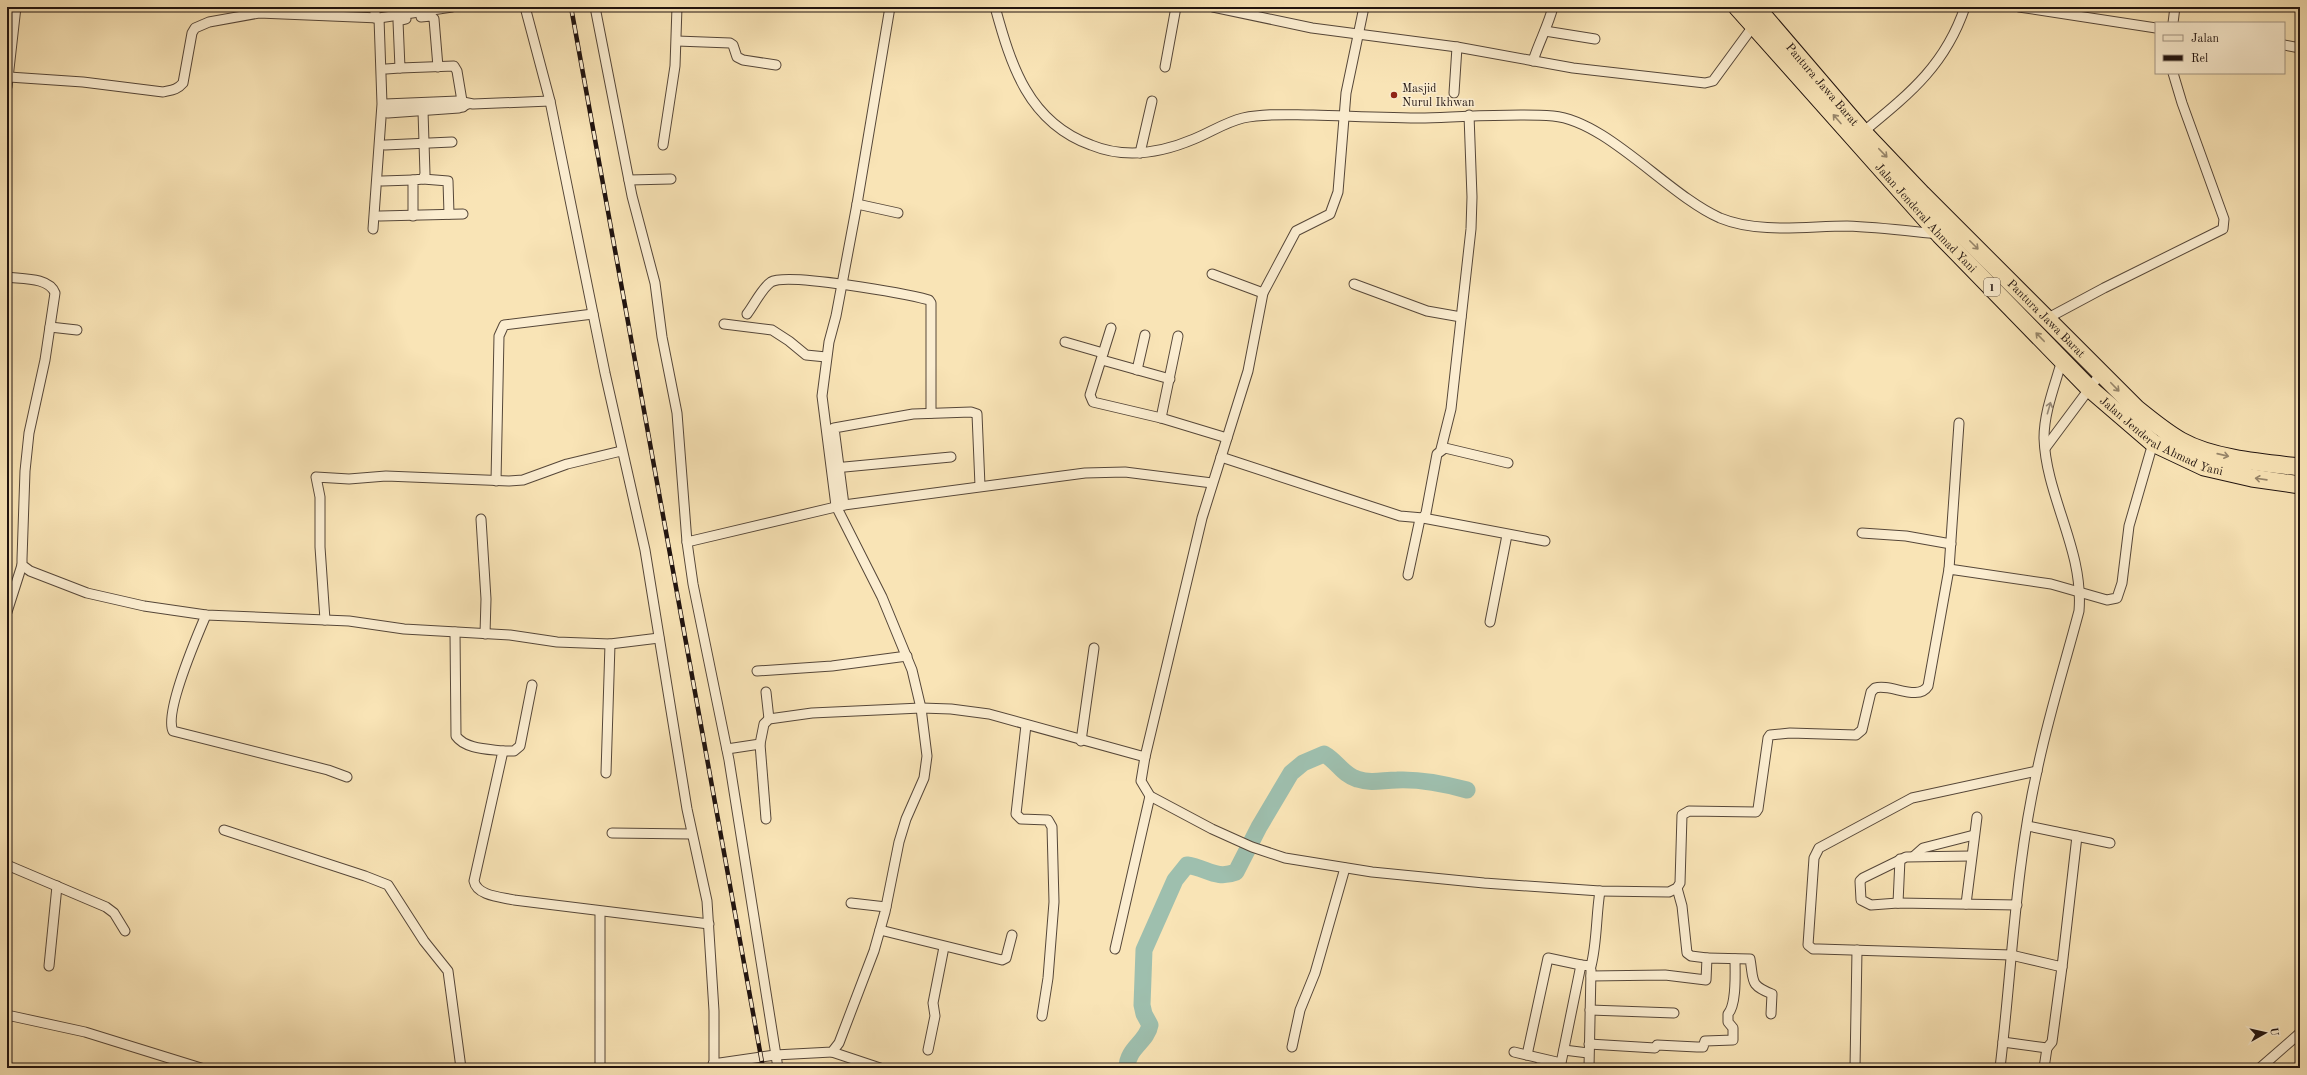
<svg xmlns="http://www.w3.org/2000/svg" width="2307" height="1075" viewBox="0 0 2307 1075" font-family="'Old Standard TT',serif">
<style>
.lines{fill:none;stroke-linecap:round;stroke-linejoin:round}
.river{stroke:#9ebfae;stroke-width:17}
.street-casing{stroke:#564739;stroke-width:11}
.highway-casing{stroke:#20130f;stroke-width:19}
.street{stroke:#fbedd0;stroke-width:9}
.highway{stroke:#f9e4b6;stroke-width:17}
.rail-casing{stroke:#20130f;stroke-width:4.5}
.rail{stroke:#fbedd0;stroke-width:3;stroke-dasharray:9;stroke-linecap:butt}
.oneway{stroke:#97866b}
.oneway2{stroke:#988b79}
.poi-dot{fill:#8f2418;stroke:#fbedd0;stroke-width:1.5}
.labels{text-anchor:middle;stroke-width:3;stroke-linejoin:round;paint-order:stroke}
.shield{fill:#fbedd0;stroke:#625449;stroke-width:1}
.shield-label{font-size:11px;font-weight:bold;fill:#20130f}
.street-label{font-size:12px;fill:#20130f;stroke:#fbedd0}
.poi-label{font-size:12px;fill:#20130f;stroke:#fbedd0;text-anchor:start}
</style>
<rect width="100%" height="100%" fill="#f9e4b6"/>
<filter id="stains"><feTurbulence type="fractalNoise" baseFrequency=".005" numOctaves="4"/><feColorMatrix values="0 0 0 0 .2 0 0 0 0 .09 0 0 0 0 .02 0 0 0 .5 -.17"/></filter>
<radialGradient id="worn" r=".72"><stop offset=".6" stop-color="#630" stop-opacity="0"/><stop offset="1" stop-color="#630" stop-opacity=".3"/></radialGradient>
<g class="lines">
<path class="river" d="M1127,1068C1127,1048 1147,1042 1150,1025L1144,1014L1142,1005L1144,950L1175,880L1187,865C1207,868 1216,880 1236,872L1259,827L1291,773L1303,763L1324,754C1337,761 1343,775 1357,779C1373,784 1382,780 1397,780C1420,779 1445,784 1467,790"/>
<g class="street-casing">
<g id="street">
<polyline points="525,7 550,101 605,373 645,550 687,809 707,901 714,1011 714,1068"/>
<polyline points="595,7 632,196 655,283 662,337 677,413 687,542 693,584 729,760 778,1068"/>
<path d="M995,7C1011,65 1028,122 1091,145C1125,159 1161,153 1194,139C1211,132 1226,122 1243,118C1266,113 1290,115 1313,115C1350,116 1387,118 1425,118C1467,117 1510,113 1553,116C1607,121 1668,195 1720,218C1759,234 1807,226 1847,226C1877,227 1908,231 1938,234"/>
<polyline points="1213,7 1312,28 1457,47 1573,68 1705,83 1713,81 1754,25"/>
<polyline points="2019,7 2156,28"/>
<polyline points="421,17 431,16 434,19 438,67"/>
<polyline points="375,18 375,7"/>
<polyline points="406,19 398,21 400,68 454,66 457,71 463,107"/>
<polyline points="2173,23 2175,7"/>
<polyline points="1545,31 1595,39"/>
<polyline points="677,41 730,43 733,45 737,57 743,60 776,65"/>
<polyline points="2284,45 2300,48"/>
<path d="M1533,61C1539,42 1548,26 1553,7"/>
<polyline points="1165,67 1176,7"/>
<polyline points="386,69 400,68"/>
<path d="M9,77L83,82L163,92C172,90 177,90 183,83L192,33L195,28L209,22L259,13L379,18L452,7"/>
<polyline points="7,87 16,7"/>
<polyline points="1454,93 1457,47"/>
<polyline points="468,104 459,108 388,113 385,104 458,101 473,104 550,101"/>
<path d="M1863,132C1909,94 1945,66 1965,7"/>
<polyline points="385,145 452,142"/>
<polyline points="663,145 675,66 677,7"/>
<polyline points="1140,153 1152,101"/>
<polyline points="423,179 448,181 449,214"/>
<polyline points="629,180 671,179"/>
<polyline points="382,181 413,180"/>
<polyline points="857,204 898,213"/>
<polyline points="380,216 463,214"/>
<polyline points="413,216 413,180 423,179 425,174 423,111"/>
<polyline points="373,229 382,104 379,18"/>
<polyline points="1212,274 1263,293"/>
<path d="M7,277C21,279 49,277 55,293L45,360L29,433L25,471L22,559V565L30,571L87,593L144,606L206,615L349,621L404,629L510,635L557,642L610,644L659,638"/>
<polyline points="1354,284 1427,311 1461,317"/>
<path d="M747,314C754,305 762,288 771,282C787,272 907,294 929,300L931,303V413"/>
<polyline points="2048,318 2104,288 2223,229 2224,219 2182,103 2173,73"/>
<polyline points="724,324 772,330 789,341 806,355 826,357"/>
<polyline points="50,327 77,330"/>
<polyline points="1111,328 1090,395 1093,402 1161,418 1227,438"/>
<polyline points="1065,342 1103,353"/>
<polyline points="1102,360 1170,379"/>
<polyline points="1137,370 1145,335"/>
<polyline points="1161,418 1178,336"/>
<polyline points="2046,447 2101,373"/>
<polyline points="1441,449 1451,409 1471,229 1472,197 1469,115"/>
<polyline points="1221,457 1400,516 1423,518 1426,513 1437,454 1445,448 1508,463"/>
<polyline points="834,468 951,457"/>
<polyline points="496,481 499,336 504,325 593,314"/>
<polyline points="844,505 834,428 913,414 971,412 977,414 980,486"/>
<polyline points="1423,518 1545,541"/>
<polyline points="481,519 486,599 485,634"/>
<polyline points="1862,533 1906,536 1951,544"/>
<polyline points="687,542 844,505 1085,473 1125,472 1212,483"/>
<polyline points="1949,569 1959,423"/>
<polyline points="1408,575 1420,519"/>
<polyline points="7,612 22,565"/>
<path d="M206,615C197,636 164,713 173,731L328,770L347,777"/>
<polyline points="325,620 320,547 320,497 316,477 349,479 386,476 509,481 523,480 567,464 621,451"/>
<polyline points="1490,622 1507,535"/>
<path d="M455,632L456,736C465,749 488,749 503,751L474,881C477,896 501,897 514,900L709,924"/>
<polyline points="757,671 832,666 907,656"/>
<polyline points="766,692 769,719"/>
<polyline points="1026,725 1016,814 1021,819 1048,820 1052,827 1054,902 1048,978 1042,1016"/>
<polyline points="1081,741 1094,648"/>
<polyline points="760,744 766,819"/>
<polyline points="727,749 760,744 764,724 769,719 812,713 921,708 951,709 989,714 1145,757 1202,518 1248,371 1263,293 1296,231 1330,214 1338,192 1346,93 1364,7"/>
<polyline points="503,751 514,751 520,746 532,685"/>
<path d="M1145,757L1141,781L1150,796L1212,829L1252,847L1285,858L1372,872L1484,883L1600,891L1669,892L1677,888L1680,883L1682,815L1689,811L1756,812L1758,809L1768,738L1770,735L1790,733L1856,735L1862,730L1871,692L1875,688C1890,683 1918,702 1928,686L1949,569L2051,584L2107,600L2117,598L2122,583L2129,526L2153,443"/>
<polyline points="2037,771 1912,798 1819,848 1814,858 1808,945 1813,949 1819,949 2011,955 2062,967 2077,836"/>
<polyline points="606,773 610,644"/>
<polyline points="2028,826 2110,843"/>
<polyline points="224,830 365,876 388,885 424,941 448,971 461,1068"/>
<polyline points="612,833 691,834"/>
<polyline points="1914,856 1923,848 1974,835"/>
<polyline points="1971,856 1906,857 1863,878 1860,881 1861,900 1871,905 1898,903 2017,905"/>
<polyline points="7,865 106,907 114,913 125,931"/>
<polyline points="1677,888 1682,906 1687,953 1691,956 1707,958"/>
<polyline points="851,903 886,907"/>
<polyline points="1898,903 1900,859"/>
<polyline points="1966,904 1977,817"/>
<polyline points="600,912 600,1068"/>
<polyline points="880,930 1002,960 1006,958 1012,935"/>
<polyline points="1115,949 1150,796"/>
<polyline points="49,966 57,886"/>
<path d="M1591,976L1665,975L1706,980L1707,958L1750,959C1754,981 1749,985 1772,994L1771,1014"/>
<polyline points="1590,1010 1674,1013"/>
<polyline points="7,1015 85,1032 201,1068"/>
<polyline points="2003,1042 2047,1048 2052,1042 2062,967"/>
<path d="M1589,1044L1655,1048L1657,1045L1697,1047H1703L1705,1041L1733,1040V1028L1728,1022V1014C1737,1004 1735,972 1735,959"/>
<polyline points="1292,1047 1300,1010 1315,973 1345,868"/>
<polyline points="928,1050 935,1016 933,1003 944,947"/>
<polyline points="1564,1050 1588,1053"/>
<polyline points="832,1052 880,1068"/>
<path d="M1514,1052L1561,1063L1581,965L1591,966C1597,943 1596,916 1600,891"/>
<polyline points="1527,1055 1548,958 1581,965"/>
<polyline points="713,1064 775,1055 832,1052 839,1043 874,951 885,912 899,842 906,819 924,778 927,756 921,708 912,670 882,597 836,506 822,396 829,342 836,316 857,204 890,7"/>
<polyline points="1538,1067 1542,1068"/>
<polyline points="1589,1068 1591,970"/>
<polyline points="1855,1068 1857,950"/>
<path d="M2000,1068C2012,969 2015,869 2037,771C2048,717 2065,664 2079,611C2084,550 2046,497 2044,438C2044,412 2055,385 2062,360"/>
<polyline points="2044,1068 2047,1048"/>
<polyline points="2260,1068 2300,1033"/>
</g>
</g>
<g class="highway-casing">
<g id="highway">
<path id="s1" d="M1737,7L1940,235L2089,388L2153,443L2204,467L2252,478L2300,485"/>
<path id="s2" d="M1756,7L1863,132L1922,194L2137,409C2151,420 2165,432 2181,441C2213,459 2264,463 2300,467"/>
</g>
</g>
<use href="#street" class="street"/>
<use href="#highway" class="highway"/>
<g class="rail-casing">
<polyline id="rail" points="571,7 763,1068"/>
</g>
<use href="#rail" class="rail"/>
</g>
<defs><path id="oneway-shaft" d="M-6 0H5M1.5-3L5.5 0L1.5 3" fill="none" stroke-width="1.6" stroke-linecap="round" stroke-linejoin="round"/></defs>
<g class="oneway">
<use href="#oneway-shaft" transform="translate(1837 119) rotate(-131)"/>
<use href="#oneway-shaft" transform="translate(1883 153) rotate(46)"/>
<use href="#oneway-shaft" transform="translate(1974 245) rotate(45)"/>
<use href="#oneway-shaft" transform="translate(2040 337) rotate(-134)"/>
<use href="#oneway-shaft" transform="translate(2115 387) rotate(46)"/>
<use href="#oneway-shaft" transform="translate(2223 455) rotate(13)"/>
<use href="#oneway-shaft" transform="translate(2261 479) rotate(-172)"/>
</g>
<use class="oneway2" href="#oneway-shaft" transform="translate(2049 408) rotate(-74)"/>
<circle class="poi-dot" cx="1394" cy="95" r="4"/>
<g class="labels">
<rect class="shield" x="1984" y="278" width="16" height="18" rx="3"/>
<g class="shield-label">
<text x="1992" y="291">1</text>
</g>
<g class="street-label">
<text dy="4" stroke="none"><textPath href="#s2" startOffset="102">Pantura Jawa Barat</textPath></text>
<text dy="4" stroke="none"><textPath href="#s1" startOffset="283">Jalan Jenderal Ahmad Yani</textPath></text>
<text dy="4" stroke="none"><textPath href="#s2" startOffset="426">Pantura Jawa Barat</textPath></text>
<text dy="4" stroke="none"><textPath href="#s1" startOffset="607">Jalan Jenderal Ahmad Yani</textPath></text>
</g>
<g class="poi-label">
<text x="1402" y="92">Masjid<tspan x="1402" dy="14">Nurul Ikhwan</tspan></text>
</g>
</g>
<rect width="2307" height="1075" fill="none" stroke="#f9e4b6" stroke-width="24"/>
<rect x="8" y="8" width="2291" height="1059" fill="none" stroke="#20130f" stroke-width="2"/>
<rect x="12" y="12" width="2283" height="1051" fill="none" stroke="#20130f"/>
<rect x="2155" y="22" width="130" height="52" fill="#fbedd0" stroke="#a39683"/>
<rect x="2163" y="35" width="20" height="6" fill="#fbedd0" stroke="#a39683"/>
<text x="2191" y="42" font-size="12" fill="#20130f">Jalan</text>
<rect x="2163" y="55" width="20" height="6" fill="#20130f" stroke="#a39683"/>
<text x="2191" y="62" font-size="12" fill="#20130f">Rel</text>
<g transform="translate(2265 1033) rotate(82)" stroke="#fbedd0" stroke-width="3" paint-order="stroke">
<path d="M0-3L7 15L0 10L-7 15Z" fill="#20130f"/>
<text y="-6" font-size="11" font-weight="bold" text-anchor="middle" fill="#20130f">U</text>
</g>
<rect width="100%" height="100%" filter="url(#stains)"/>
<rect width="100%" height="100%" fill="url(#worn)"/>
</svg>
